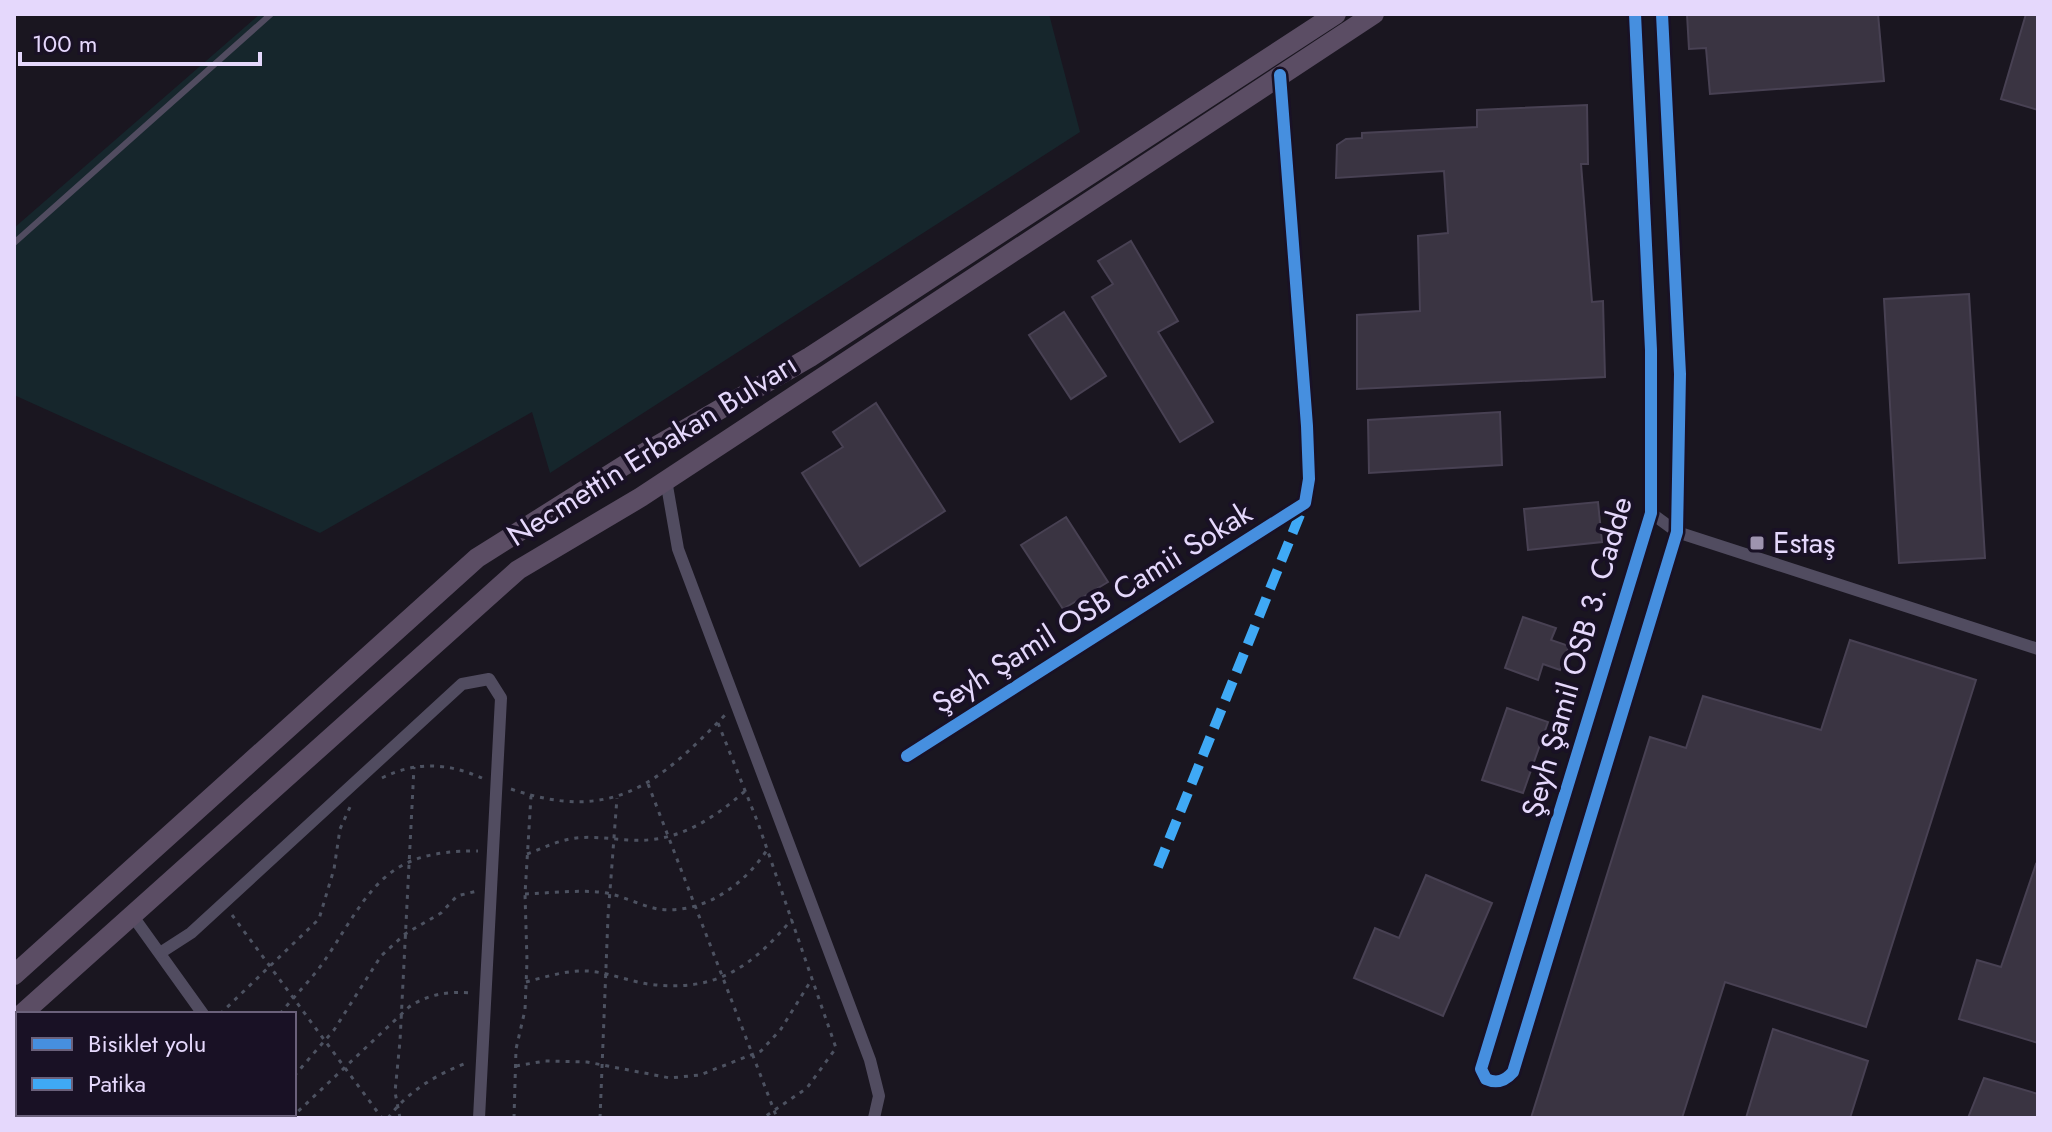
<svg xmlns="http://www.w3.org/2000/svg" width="2052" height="1132" viewBox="0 0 2052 1132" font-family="Jost,sans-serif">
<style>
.green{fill:#16262c}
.building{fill:#3a3442;stroke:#484153;stroke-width:2}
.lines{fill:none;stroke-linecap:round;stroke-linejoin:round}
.path{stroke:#4d5261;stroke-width:3;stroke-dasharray:4 6;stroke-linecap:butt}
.lane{stroke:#514c60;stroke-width:6}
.street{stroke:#514c60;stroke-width:12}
.primary{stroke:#5b4d64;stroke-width:20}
.quiet{stroke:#3fa9f5;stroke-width:10;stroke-dasharray:20 10;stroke-linecap:butt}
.cycleway-casing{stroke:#191125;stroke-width:17}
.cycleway{stroke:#468fdf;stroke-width:12}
.poi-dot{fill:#9e94af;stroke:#191125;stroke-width:3}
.labels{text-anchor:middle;stroke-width:8;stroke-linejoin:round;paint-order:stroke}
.street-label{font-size:30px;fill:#e5d8fc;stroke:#191125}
.poi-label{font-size:30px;fill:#e5d8fc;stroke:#191125;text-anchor:start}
</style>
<rect width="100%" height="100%" fill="#1a1620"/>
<polygon class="green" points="260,14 1049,14 1080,132 550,473 532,412 320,533 14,395 14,228"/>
<g class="building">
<polygon points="1687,14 1878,14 1884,81 1710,94 1706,48 1689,49"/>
<polygon points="2026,14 2038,14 2038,110 2001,99"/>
<polygon points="1587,105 1588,164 1581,164 1592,302 1603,301 1605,377 1357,389 1357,315 1420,311 1418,236 1448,233 1444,171 1336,178 1337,145 1346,139 1362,138 1362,133 1477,127 1477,110"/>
<polygon points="1131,241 1178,321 1158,332 1213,422 1180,442 1092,297 1113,284 1098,261"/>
<polygon points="1969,294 1985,558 1899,563 1884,299"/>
<polygon points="1064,312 1106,376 1071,399 1029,335"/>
<polygon points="876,403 945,511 860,566 802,473 843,447 833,432"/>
<polygon points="1500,412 1502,465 1369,473 1368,420"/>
<polygon points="1598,502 1602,542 1528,550 1524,509"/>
<polygon points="1066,517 1108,582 1063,609 1021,545"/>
<polygon points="1523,617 1556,628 1551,640 1569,646 1560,670 1543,664 1538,680 1505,668"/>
<polygon points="1850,640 1976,680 1866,1027 1725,982 1682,1118 1531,1118 1650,737 1686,748 1703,696 1821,730"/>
<polygon points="1507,708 1548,722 1523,793 1482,780"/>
<polygon points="2036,864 2038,865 2038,1043 1959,1019 1977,960 2001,967"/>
<polygon points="1426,875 1492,903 1443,1016 1354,978 1375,928 1399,938"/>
<polygon points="1773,1029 1868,1061 1850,1118 1746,1118"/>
<polygon points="1984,1078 2038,1094 2038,1118 1968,1118"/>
</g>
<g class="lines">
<g class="path">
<polyline points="718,723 758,823 836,1048 807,1088 763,1118"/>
<path d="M382,778C416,761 448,763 482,778"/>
<polyline points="648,784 777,1118"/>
<path d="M511,789C613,824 659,783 727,713"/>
<path d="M527,854C539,850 550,844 562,841C584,834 607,839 630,840C676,843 711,821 745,791"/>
<path d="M525,894C549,893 574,890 599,892C620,894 638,905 658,909C703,915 744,885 767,850"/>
<polyline points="232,915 382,1118"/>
<path d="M526,982C545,977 567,970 587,971C607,972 628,981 648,984C715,993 751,968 792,919"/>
<polyline points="220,1014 319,919 334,869 340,829 350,807"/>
<path d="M280,1014C295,995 314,977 327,957C372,888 385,850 478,851"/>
<polyline points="516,1066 545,1061 587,1062 670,1078 700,1075 761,1051 781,1029 812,979"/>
<polyline points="294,1076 334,1030 381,956 405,934 441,913 457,896 477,891"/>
<path d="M291,1118L409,1007C428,994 448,991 471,993"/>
<path d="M388,1118C408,1091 437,1074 469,1062"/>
<polyline points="400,1118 395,1092 400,1041 414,767"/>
<polyline points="514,1118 516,1049 525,1010 527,961 525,894 531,796"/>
<polyline points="600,1118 608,917 617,798"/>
</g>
<polyline class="lane" points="14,243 271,14"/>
<g class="street">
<path d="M1635,14L1651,350V513L1481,1069L1486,1079C1497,1084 1505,1081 1513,1072L1677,532L1680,374L1662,14"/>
<polyline points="666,480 678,549 870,1060 879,1096 874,1118"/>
<polyline points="1651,513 1677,532 2038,649"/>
<polyline points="907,756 1305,503 1309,479 1307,426 1280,75"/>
<polyline points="132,915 203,1014"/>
<polyline points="160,953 191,933 462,684 489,679 501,698 479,1118"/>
<polyline points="275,1114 278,1118"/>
</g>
<g class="primary">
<polyline points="14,975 477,558 636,458 810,357 1336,14"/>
<polyline points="22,1014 518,570 641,497 1374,14"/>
</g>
<polyline class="quiet" points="1158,867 1303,507"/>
<g class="cycleway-casing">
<g id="cycleway">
<path d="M1635,14L1651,350V513L1481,1069L1486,1079C1497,1084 1505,1081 1513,1072L1677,532L1680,374L1662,14"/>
<polyline points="907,756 1305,503 1309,479 1307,426 1280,75"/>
</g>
</g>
<use href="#cycleway" class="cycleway"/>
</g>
<rect class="poi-dot" x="1749" y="535" width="16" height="16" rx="4"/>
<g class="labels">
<g class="street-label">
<text transform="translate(652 450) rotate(-32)" y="10">Necmettin Erbakan Bulvarı</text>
<text transform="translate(1092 608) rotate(-32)" y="10">Şeyh Şamil OSB Camii Sokak</text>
<text transform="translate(1577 657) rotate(-74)" y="10">Şeyh Şamil OSB 3. Cadde</text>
</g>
<g class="poi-label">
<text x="1773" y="553">Estaş</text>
</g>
</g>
<rect width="2052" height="1132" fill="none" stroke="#e5d8fc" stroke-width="32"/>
<rect x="16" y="1012" width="280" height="104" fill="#191125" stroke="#6b617b" stroke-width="2"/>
<rect x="32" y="1038" width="40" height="12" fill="#468fdf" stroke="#6b617b" stroke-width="2"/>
<text x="88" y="1052" font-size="24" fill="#e5d8fc">Bisiklet yolu</text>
<rect x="32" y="1078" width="40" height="12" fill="#3fa9f5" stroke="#6b617b" stroke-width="2"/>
<text x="88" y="1092" font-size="24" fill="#e5d8fc">Patika</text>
<path d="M20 52v12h240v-12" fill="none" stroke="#e5d8fc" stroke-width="4"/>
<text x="32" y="52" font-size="24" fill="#e5d8fc" stroke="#191125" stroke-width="6" paint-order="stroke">100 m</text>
</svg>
